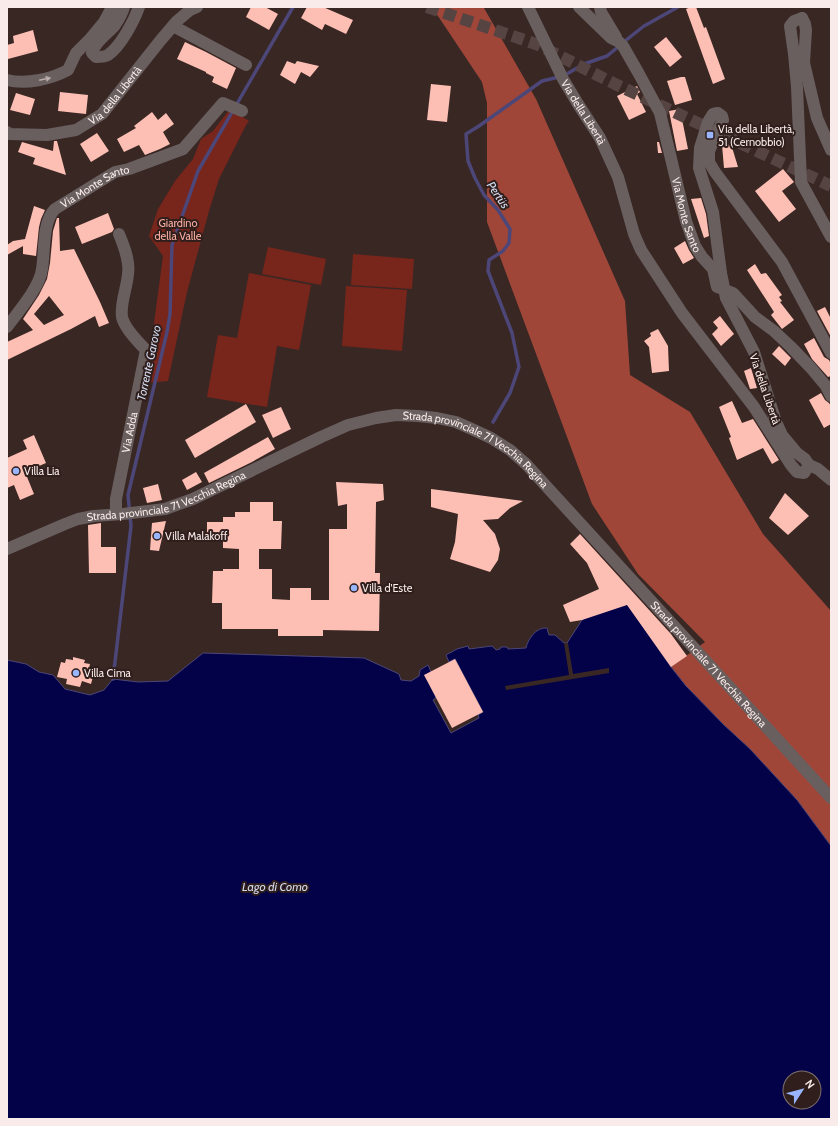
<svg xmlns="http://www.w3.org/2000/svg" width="838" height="1126" viewBox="0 0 838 1126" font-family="Cabin,sans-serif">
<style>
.green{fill:#78251b}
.forest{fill:#a04639}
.water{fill:#030147;stroke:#4c4778;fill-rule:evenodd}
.pier{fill:#392724}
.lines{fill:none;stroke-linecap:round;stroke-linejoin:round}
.stream{stroke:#4c4778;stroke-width:3.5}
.building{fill:#fdbfb4;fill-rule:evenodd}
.highway-tunnel{stroke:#564442;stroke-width:12;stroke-dasharray:12 6;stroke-linecap:butt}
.minor{stroke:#695f5e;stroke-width:12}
.oneway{fill:#b8acaa}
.poi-dot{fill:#98b5fd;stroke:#2f1e1b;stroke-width:1.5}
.labels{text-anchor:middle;stroke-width:4;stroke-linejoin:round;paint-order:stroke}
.street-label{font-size:11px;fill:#f8ebe9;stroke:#2f1e1b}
.poi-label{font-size:11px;fill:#f8ebe9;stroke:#2f1e1b;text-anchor:start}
.park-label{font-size:11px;fill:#faaea1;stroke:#2f1e1b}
.water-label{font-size:12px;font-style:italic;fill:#d3dcf1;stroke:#2f1e1b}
</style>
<rect width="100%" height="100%" fill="#392724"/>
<g class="green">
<polygon points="230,109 249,121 246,125 219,179 209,211 187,292 168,381 146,383 163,256 149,236 158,209 175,181 193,159 201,139 213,131"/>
<polygon points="268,247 326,259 321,285 262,274"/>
<polygon points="353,254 414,259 412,289 351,285"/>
<polygon points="249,273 311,285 299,350 277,346 267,407 207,397 218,335 237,338"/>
<polygon points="346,286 407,290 402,351 342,346"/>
</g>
<polygon class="forest" points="432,7 483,7 484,8 536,99 625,301 630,375 690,412 763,534 831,611 831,846 797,800 750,749 724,725 686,686 671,667 705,642 638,574 592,504 487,222 487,103 482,82"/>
<path class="water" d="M619,587L630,608L671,667L686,686L724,725L750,749L797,800L831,846V1119H7V660L26,664L39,672L53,675L65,689L90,695L104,690L113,679L138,682L168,681L203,653L364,658L399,674L401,680L411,681L419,676L420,670L428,665L431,672L436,698L433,700L451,733L479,718L478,715L483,712L455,659L449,662L446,655L457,649L468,646L469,649L492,646L496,650L500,649L501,647H507L508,649L526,648C528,639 536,627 547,628L548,632L549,635H555L564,643H567L582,620ZM790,1078H814V1102H790Z"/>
<polygon class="pier" points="564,643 568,643 573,674 609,668 609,673 506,690 505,686 569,675"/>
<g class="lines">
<g class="stream">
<polyline points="625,41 644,26 678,7"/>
<polyline points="565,75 584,64 607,56 618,47"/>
<polyline points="493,422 510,393 519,367 512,333 488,271 489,260 503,251 509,243 510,229 498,210 484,195 475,178 468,161 466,134 479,126 542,81 559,77"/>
<polyline points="113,679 131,526 128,495 167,332 170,314 172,245 198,171 293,7"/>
</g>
</g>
<g class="building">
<polygon points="251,7 265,7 278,14 269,30 246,17"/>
<polygon points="307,7 323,7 353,20 346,34 325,24 322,30 301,18"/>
<polygon points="691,7 696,7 704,28 706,27 725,79 713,84 686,9"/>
<polygon points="33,30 38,51 8,59 7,53 7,45 14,43 13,36"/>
<polygon points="666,37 682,57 670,67 654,47"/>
<polygon points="185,42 206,52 236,68 227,89 212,82 214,77 206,73 206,72 177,59"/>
<polygon points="287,61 295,64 297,61 319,66 310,77 301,72 295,84 280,75"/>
<polygon points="681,77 685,77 692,100 675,105 667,81"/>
<polygon points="431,84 451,86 447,122 427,120"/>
<polygon points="637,86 640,92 637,94 646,112 629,120 617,96"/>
<polygon points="60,92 88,95 86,114 58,111"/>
<polygon points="16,93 35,99 30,115 10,110"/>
<polygon points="680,109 688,149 677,151 669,111"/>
<polygon points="152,112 158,120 166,113 174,124 163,132 170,144 160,149 145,155 139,145 124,152 117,139 136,128 134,126"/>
<polygon points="97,133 109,151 91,162 80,144"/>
<polygon points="54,141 57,141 66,175 33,164 35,158 18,152 22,142 53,151"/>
<polygon points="657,142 659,142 662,153 658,153"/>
<polygon points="731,144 738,167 724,168 722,145"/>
<polygon points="783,169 794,182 782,191 796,209 779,222 755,191"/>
<polygon points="701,198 706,214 709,236 704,238 691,199"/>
<polygon points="34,206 45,210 41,219 39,227 36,256 23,254 23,246 7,255 7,245 13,241 25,239"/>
<polygon points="108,213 114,229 112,232 82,244 75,227"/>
<path d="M57,218H59L60,251L74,249L100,302L109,323L99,327L95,316L71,329L7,360V342L33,330L23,319L39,295L47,279L50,263L53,231ZM49,296L64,315L44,325L34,314Z"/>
<polygon points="685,241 689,250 694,258 683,264 674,248"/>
<polygon points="755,264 761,274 766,273 782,295 779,297 782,301 780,302 794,320 782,329 771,315 774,312 747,270"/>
<polygon points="825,307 831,319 831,337 817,311"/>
<polygon points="720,316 734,334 721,346 712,334 718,328 713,322"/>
<polygon points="658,329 668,346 669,371 652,373 649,347 644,341 651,336 650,333"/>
<polygon points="814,338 824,357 829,360 831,364 831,376 828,377 812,359 804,344"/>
<polygon points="779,346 791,358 785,366 772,354"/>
<polygon points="751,368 757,388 750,389 744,371"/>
<polygon points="821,393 825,400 829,403 831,406 831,424 824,428 809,400"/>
<polygon points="732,401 742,423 753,419 779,460 772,464 763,448 737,460 729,438 731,437 719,407"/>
<polygon points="246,404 256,422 195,458 185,440"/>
<polygon points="281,407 291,429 273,438 262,415"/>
<polygon points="34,435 46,463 25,472 34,494 20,500 14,485 7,488 7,458 27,449 23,440"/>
<polygon points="268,437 275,449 252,462 209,483 204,473"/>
<polygon points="196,472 202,482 187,490 182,480"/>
<polygon points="336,482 383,484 384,500 376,502 375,573 380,573 379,631 323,630 323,636 278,636 278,629 222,629 222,603 212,603 213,571 223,571 223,569 239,569 239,549 223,548 223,541 207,541 207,522 223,522 223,517 235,517 235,512 250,512 250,502 273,502 273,521 282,521 281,549 259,549 259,569 272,569 272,599 290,600 290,588 311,588 311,600 329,600 329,529 347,529 347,504 338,506"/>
<polygon points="158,484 162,500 147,503 143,488"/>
<polygon points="431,489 523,501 510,508 498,519 483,520 495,534 500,549 498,560 490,572 450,559 455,542 458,514 431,507"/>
<polygon points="785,493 809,516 788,535 769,518"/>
<polygon points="166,521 159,551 150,550 152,523"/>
<polygon points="101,523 101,547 116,547 116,573 89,573 88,525"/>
<polygon points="580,534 671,634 687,656 671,667 627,605 582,620 570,622 563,605 599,589 587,563 570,544"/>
<polygon points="73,657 85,660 84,663 90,664 89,668 95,669 91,684 82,681 80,687 66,684 67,679 57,677 61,662 65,663 66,659 73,660"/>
<polygon points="455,659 483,712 452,728 424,675"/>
</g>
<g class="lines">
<polyline class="highway-tunnel" points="427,7 536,44 615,84 831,186"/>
<g class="minor">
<path d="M124,7C122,14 119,19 115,25C108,34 95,41 92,53L96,57C101,57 105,57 108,55C121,46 134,21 139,7"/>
<path id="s1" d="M528,7L563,79L578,104L600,138L618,177L634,234L641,250L682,313L754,407L791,465L797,472L804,473L809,465L805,459L797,453L782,435L776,422L754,352L726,298L721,273L713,212L699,168L700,148L708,122L713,114L718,113L722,116L723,120L709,151V162L715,172L782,262L831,353"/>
<path id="s2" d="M579,7L611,38L619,42L623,46L639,74L660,113L686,221L695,246L702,257L713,269L717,287L733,293L755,317L774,331L791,347L811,368L826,386L831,396"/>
<polyline points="600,7 601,12 616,37"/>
<polyline points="802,18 794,21 790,26 794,54 797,87 801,182 831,237"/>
<polyline points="802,18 805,24 806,30 804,63 817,118 831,150"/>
<polyline points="173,26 246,65"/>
<path d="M7,80C26,85 51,79 68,70L76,53L90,39L104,22L111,9L114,7"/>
<path id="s3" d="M7,132L9,134L47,135L76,130L102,114L160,41L177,21L190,10L197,7"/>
<path id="s4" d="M7,327C18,312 40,287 42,269C45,252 42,222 55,209L115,172L129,169L183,149L223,103L242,111"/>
<polyline points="809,465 818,469 831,480"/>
<path id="s5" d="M116,514V499L146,350C139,343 124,327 122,317C120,303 127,288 128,274C130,261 124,246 119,234"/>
<path id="s6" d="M7,549L65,524L78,519L94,516L123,514L165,509L193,499L321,437L348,425L376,418L396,415L418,416L437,418L456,422L474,430L491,438L510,450L526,464L831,798"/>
</g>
</g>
<defs><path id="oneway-solid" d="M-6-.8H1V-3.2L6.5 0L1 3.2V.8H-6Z"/></defs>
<use class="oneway" href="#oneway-solid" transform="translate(45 79) rotate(-12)"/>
<g class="poi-dot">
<rect x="706" y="131" width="8" height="8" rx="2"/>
<circle cx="16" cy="471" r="4"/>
<circle cx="157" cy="536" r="4"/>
<circle cx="354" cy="588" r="4"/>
<circle cx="76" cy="673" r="4"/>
</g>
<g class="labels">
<g class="street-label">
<text dy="4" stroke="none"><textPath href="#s3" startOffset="123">Via della Libertà</textPath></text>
<text dy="4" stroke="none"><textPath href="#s1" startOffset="119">Via della Libertà</textPath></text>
<text dy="4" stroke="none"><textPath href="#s4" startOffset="177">Via Monte Santo</textPath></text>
<text dy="4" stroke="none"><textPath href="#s2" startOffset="241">Via Monte Santo</textPath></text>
<text transform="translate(765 389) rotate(71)" y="4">Via della Libertà</text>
<text dy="4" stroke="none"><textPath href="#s5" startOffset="83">Via Adda</textPath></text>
<text dy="4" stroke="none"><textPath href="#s6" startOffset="505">Strada provinciale 71 Vecchia Regina</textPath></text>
<text dy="4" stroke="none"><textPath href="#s6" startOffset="169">Strada provinciale 71 Vecchia Regina</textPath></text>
<text dy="4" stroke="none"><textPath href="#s6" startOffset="829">Strada provinciale 71 Vecchia Regina</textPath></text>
</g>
<g class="poi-label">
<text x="718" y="133">Via della Libertà,<tspan x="718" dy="13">51 (Cernobbio)</tspan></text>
<text x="24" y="475">Villa Lia</text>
<text x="165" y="540">Villa Malakoff</text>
<text x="362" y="592">Villa d'Este</text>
<text x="84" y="677">Villa Cima</text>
</g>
<g class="park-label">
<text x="178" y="227">Giardino<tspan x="178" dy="13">della Valle</tspan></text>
</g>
<g class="water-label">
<text transform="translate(498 195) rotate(56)" y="4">Pertüs</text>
<text transform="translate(149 363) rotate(-78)" y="4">Torrente Garovo</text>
<text x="275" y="891">Lago di Como</text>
</g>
</g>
<rect width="838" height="1126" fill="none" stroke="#f8ebe9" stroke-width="16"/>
<g transform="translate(802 1090) rotate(54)"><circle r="19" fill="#2f1e1b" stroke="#7f706d"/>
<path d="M0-3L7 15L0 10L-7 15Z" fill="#98b5fd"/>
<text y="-6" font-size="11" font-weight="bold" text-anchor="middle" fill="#f8ebe9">N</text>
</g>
</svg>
